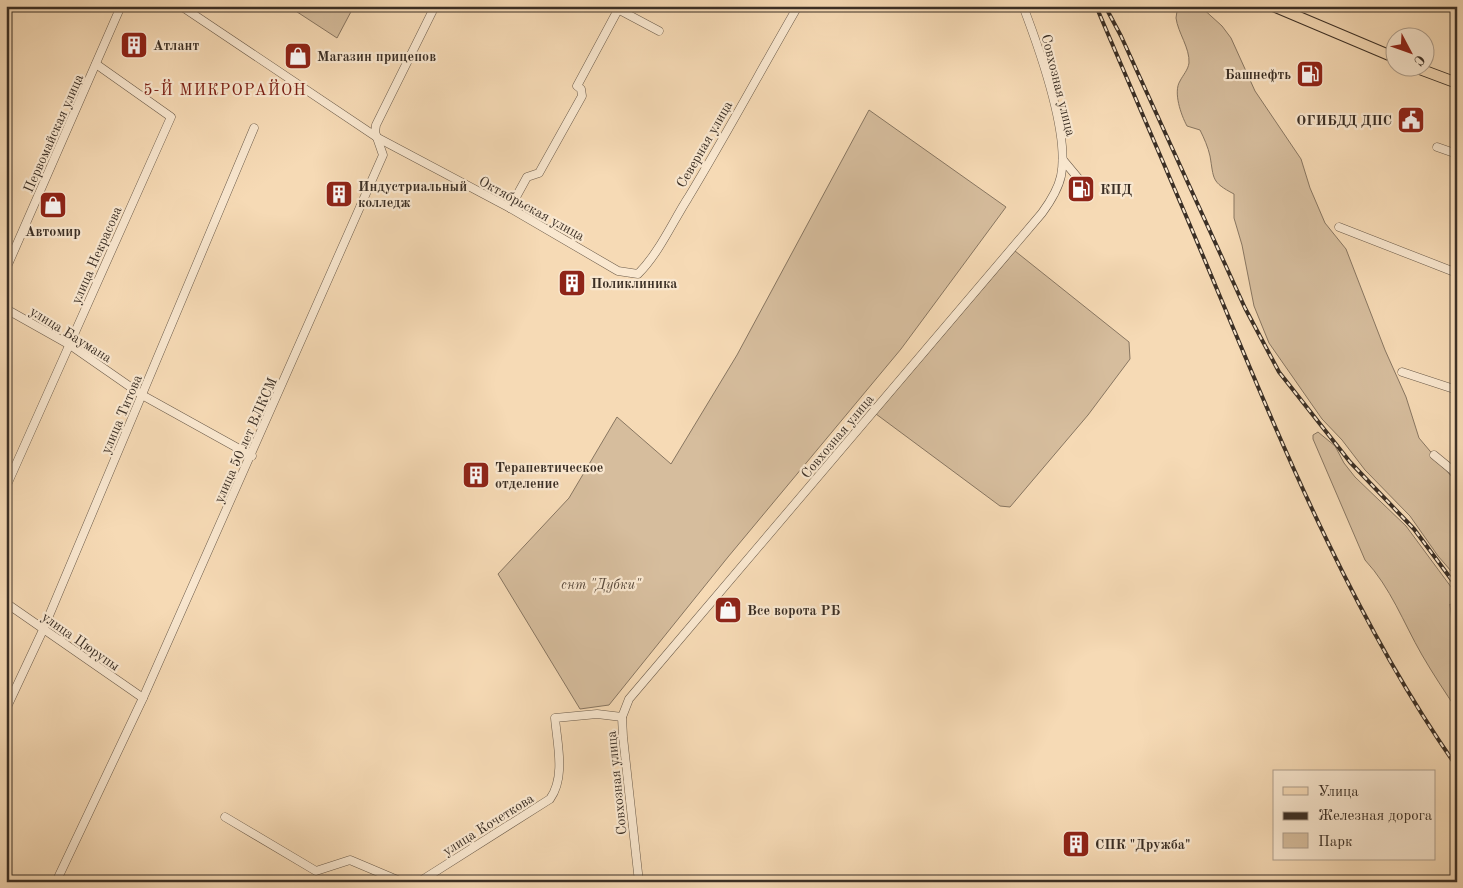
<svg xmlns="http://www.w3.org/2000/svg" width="1463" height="888" viewBox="0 0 1463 888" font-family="'Old Standard TT',serif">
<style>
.green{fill:#d6bd9d;stroke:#887661}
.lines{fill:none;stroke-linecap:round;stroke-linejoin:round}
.minor-casing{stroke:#6a5a49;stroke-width:9}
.major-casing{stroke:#3b2f25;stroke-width:12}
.minor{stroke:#f9e7cf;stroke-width:8}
.major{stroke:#f6dab5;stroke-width:10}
.rail-casing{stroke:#3b2f25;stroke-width:4}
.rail{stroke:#f9e7cf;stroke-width:2;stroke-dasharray:5.5;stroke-linecap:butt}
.labels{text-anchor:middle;stroke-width:4.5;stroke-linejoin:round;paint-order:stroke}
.poi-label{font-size:14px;font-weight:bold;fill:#3b2f25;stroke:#f9e7cf;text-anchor:start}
.street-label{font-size:14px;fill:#3b2f25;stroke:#f9e7cf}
.park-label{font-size:14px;font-style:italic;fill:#5a4b3d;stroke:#f9e7cf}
.quarter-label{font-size:16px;letter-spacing:1px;fill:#7a1f14;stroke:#f9e7cf}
</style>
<rect width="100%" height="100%" fill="#f6dab5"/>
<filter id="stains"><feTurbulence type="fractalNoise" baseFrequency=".004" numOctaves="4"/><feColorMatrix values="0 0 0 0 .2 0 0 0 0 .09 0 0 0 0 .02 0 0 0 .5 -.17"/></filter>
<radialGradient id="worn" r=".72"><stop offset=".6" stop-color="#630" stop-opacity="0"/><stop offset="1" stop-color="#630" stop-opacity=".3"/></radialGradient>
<g class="green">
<polygon points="288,6 354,6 337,38"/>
<path d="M1182,6H1200L1222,26L1231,38L1255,91L1301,159L1310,188L1325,223L1346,249L1385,350L1406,397L1419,438L1457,483V578L1438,556L1410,516L1365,470L1342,440L1322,419L1269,343L1254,306L1242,245L1234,218V194C1211,182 1214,179 1210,156C1208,147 1204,138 1200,130L1187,126C1181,115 1173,92 1180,81C1183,75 1188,70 1189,63C1190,48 1178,33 1176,18L1177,11Z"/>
<polygon points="869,110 1006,207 901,349 728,557 609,705 580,709 498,574 569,498 617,417 671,464 737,355"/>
<polygon points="1015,251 1129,342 1130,359 1088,415 1010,507 1000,506 876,414"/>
<path d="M1318,432L1335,446L1344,463L1355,477L1406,526L1457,595V608L1450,604L1452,623L1457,628V710C1445,692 1433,674 1422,655C1403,622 1391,588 1365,560L1313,439V435Z"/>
</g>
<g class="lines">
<g class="minor-casing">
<g id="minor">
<path d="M181,6L378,138L510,208L618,271L638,274C659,253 672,223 688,198C726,135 761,70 798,6"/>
<polyline points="612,6 659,31"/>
<polyline points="1437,147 1457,154"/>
<polyline points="1063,160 1078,178"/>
<polyline points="510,208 527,177 539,173 582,96 581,89 577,86 620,6"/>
<polyline points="1339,227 1457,273"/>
<polyline points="6,269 121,6"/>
<polyline points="6,309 70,345 142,395 252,456"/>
<polyline points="1402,372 1457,390"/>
<polyline points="1434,455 1457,474"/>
<polyline points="6,487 171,117 96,64"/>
<polyline points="6,603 143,698"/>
<polyline points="6,709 43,630 254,128"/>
<polyline points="225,817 316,871 350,860 402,882"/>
<polyline points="56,882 143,698 383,155 375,132 376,125 435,6"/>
<path d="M419,882L550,799C566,777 557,743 555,718L597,714L622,717"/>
<path d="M639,882L623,737L622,717L629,699L1042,213C1050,202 1058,190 1061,176C1070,133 1039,48 1023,6"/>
</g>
</g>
<g class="major-casing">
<g id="major">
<polyline points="1273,6 1396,58"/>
<polyline points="1417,68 1457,83"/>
</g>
</g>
<use href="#minor" class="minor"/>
<use href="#major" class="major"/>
<g class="rail-casing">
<g id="rail">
<path d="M1096,6C1136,100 1177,193 1216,287C1285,452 1354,620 1457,767"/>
<polyline points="1105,6 1121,36 1245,308 1279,372 1350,462 1414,529 1457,587"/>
</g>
</g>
<use href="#rail" class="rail"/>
</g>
<defs>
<g id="building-square" transform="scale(1.4375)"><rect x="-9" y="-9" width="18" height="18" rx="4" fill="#8f2418" stroke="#f9e7cf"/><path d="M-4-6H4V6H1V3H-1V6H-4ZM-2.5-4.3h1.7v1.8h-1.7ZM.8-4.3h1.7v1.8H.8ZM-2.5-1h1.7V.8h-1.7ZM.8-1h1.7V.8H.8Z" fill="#fff"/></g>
<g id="shop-square" transform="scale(1.4375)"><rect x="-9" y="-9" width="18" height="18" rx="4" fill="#8f2418" stroke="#f9e7cf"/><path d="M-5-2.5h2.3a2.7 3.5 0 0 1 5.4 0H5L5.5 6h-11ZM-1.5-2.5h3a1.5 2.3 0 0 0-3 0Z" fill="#fff"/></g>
<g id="fuel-square" transform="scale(1.4375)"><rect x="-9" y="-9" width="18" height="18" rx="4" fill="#8f2418" stroke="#f9e7cf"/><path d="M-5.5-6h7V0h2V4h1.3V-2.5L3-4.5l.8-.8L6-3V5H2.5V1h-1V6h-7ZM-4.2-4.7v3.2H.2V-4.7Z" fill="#fff"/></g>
<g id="civic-square" transform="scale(1.4375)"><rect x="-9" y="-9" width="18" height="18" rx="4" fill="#8f2418" stroke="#f9e7cf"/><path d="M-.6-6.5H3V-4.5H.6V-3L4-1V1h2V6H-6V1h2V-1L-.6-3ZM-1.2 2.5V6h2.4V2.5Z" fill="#fff"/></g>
</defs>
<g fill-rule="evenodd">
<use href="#building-square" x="134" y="45"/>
<use href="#shop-square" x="298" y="56"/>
<use href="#fuel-square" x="1310" y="74"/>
<use href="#civic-square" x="1411" y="120"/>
<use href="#fuel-square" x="1081" y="189"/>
<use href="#building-square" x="339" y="194"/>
<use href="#shop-square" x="53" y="205"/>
<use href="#building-square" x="572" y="283"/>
<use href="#building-square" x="476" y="475"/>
<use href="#shop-square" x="728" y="610"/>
<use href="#building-square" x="1076" y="844"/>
</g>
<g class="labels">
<g class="poi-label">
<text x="153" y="50">Атлант</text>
<text x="317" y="61">Магазин прицепов</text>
<text x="1291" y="79" text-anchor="end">Башнефть</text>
<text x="1392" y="125" text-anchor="end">ОГИБДД ДПС</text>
<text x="358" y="191">Индустриальный<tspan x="358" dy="16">колледж</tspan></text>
<text x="1100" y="194">КПД</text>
<text x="53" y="236" text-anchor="middle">Автомир</text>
<text x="591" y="288">Поликлиника</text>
<text x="495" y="472">Терапевтическое<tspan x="495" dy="16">отделение</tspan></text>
<text x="747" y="615">Все ворота РБ</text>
<text x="1095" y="849">СПК "Дружба"</text>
</g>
<g class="street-label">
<text transform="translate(1059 85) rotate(76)" y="5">Совхозная улица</text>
<text transform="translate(53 133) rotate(-66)" y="5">Первомайская улица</text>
<text transform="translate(704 144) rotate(-60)" y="5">Северная улица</text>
<text transform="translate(532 208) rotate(29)" y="5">Октябрьская улица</text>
<text transform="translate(96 255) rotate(-66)" y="5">улица Некрасова</text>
<text transform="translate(71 334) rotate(32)" y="5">улица Баумана</text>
<text transform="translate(121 414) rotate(-67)" y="5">улица Титова</text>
<text transform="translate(837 436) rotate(-50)" y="5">Совхозная улица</text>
<text transform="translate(245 440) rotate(-66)" y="5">улица 50 лет ВЛКСМ</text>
<text transform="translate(81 641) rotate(35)" y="5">улица Цюрупы</text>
<text transform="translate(616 783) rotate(-96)" y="5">Совхозная улица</text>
<text transform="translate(488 824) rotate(-32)" y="5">улица Кочеткова</text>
</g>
<g class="park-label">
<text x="601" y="589">снт "Дубки"</text>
</g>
<g class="quarter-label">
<text x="225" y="95">5-Й МИКРОРАЙОН</text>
</g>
</g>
<rect width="1463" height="888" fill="none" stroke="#f6dab5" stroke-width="25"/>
<rect x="8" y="8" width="1448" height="873" fill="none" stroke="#3b2f25" stroke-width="2.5"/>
<rect x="12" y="12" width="1438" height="863" fill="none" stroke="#3b2f25"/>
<rect x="1273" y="770" width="162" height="90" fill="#f9e7cf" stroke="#ad9d8b"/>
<rect x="1283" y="787" width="25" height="8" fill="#f6dab5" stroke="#ad9d8b"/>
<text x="1318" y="796" font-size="15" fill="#3b2f25">Улица</text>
<rect x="1283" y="812" width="25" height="8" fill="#3b2f25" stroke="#ad9d8b"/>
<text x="1318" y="820" font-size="15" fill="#3b2f25">Железная дорога</text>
<rect x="1283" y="833" width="25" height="15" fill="#d6bd9d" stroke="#ad9d8b"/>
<text x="1318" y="846" font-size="15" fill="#3b2f25">Парк</text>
<g transform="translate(1410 52) rotate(131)"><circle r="24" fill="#f9e7cf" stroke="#ad9d8b"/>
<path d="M0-4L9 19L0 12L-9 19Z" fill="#8f2418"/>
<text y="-8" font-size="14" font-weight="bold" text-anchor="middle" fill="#3b2f25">С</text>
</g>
<rect width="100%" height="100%" filter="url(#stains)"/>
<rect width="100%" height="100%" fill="url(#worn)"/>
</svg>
